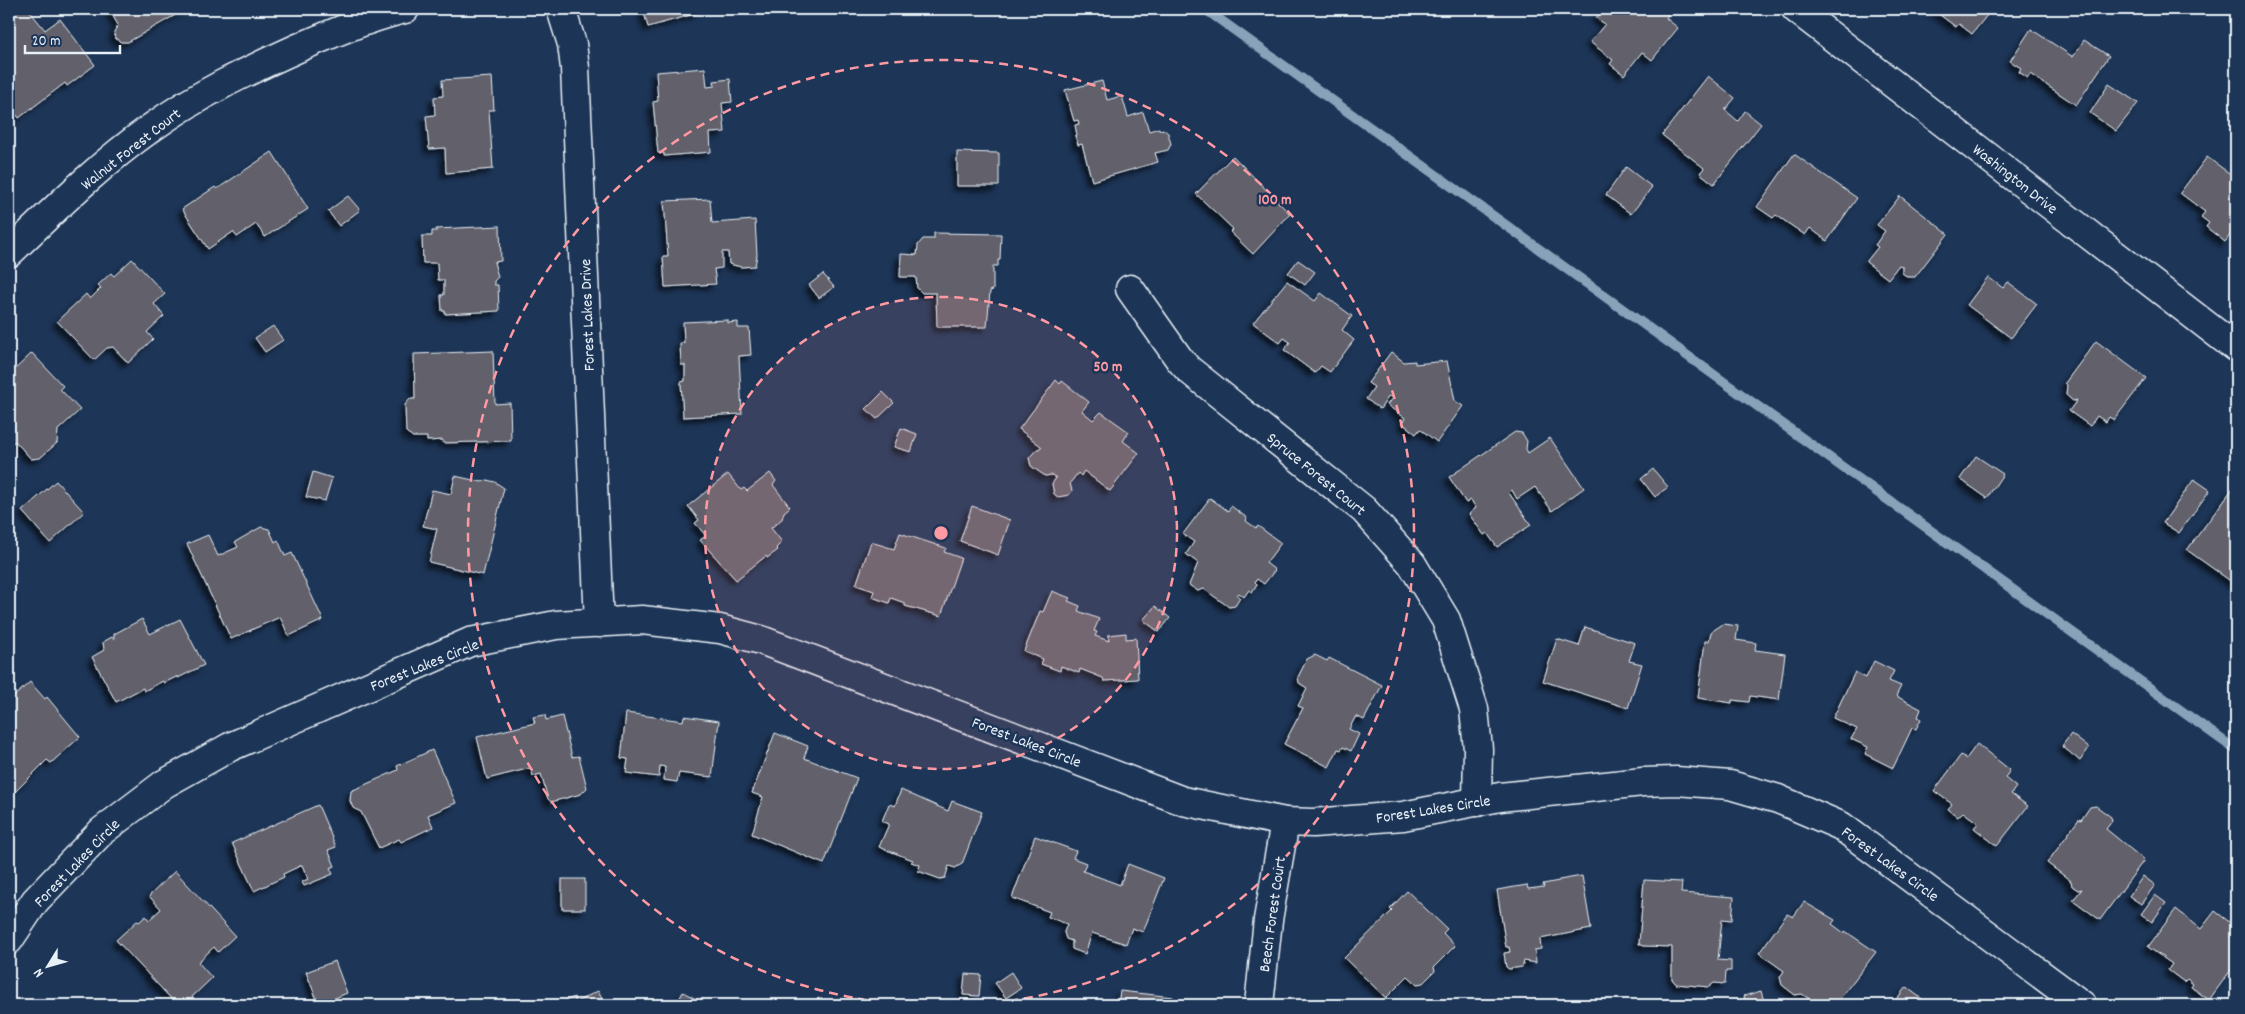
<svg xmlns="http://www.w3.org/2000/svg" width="2245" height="1014" viewBox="0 0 2245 1014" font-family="Dekko,sans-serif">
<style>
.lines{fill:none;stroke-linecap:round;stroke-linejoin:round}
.stream{stroke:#87a2b9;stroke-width:10}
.building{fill:#62616b;stroke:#e8f1f8;filter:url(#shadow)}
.minor-casing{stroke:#e8f1f8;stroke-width:31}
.minor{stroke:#1d3557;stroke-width:28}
.ring{fill:none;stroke:#ff9aa2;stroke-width:2.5;stroke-dasharray:9 6}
.labels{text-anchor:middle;stroke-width:5;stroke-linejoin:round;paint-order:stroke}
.street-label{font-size:16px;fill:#e8f1f8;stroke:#1d3557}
.centre{fill:#ff9aa2;stroke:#1d3557;stroke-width:2.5}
.ring-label{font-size:15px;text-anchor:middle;font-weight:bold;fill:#ff9aa2;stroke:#1d3557;stroke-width:5;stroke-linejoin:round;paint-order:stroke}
</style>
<defs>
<filter id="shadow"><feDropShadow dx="-4.5" dy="4.5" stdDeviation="2.5" flood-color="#0009"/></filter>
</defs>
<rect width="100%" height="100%" fill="#1d3557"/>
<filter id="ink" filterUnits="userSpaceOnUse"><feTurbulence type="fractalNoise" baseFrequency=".02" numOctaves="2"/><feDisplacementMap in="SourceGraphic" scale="10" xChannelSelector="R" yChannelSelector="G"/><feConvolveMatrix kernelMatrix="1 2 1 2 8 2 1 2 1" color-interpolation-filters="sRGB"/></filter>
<g filter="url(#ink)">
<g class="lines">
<polyline class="stream" points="1205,9 2236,750"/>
</g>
<g class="building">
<polygon points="9,9 28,9 45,30 60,19 95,65 67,86 65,83 19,118 9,105"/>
<polygon points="109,9 186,9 128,42 121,42 115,38 114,32 118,25"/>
<polygon points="643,9 697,9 698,13 648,27"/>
<polygon points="1603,9 1613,15 1618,9 1660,9 1668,15 1666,18 1678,28 1652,60 1642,52 1624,75 1610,64 1613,60 1590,42 1605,24 1596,18"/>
<polygon points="1932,9 1992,9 1972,34 1959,24 1956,27"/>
<polygon points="2031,29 2073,57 2084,40 2109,56 2076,105 2030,74 2028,78 2019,72 2021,68 2010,61"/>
<polygon points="705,68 707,87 715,86 714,81 730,79 732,102 722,103 725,132 710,133 711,152 664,156 664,153 658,153 653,102 658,101 656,72"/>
<polygon points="1708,76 1735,98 1725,110 1738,121 1745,111 1761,124 1714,184 1700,173 1704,168 1662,135"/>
<polygon points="492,77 494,110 489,110 493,169 446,173 445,148 429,149 426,116 435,115 434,97 443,96 442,80"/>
<polygon points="1102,81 1107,100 1122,96 1128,117 1143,112 1149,131 1159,128 1160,130 1163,129 1168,133 1171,144 1168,150 1155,153 1158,162 1092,181 1082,144 1078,145 1075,136 1077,135 1075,125 1079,124 1078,120 1074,121 1065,90"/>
<polygon points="2109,84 2138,103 2116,131 2090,113"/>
<polygon points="272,152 308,209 265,237 256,224 237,237 233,232 208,249 182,209 215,187 217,189"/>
<polygon points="957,152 999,153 999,186 957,186"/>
<polygon points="1794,154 1857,198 1827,241 1810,228 1805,235 1776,215 1773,218 1757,207"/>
<polygon points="1233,156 1290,214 1253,254 1230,232 1233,229 1196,194"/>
<polygon points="2207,157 2233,176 2236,171 2236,227 2225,242 2206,227 2209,223 2201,217 2205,212 2180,193"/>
<polygon points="1626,167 1652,187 1631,214 1606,195"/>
<polygon points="348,196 360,210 339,226 328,211"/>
<polygon points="1900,196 1948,234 1915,277 1908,277 1902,273 1902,266 1899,265 1888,279 1866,262 1878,247 1875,245 1885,231 1877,225"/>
<polygon points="710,199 712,223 755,220 757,255 755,266 741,267 729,264 728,252 722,252 722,268 714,269 716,284 665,287 663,256 668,256 664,201"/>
<polygon points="500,226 501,261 494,262 498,277 494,281 494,285 498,285 499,311 445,314 445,311 442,311 441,295 444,295 444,280 438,280 437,263 423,263 422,236 432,236 432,231 437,231 436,229"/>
<polygon points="934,233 1001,234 1000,260 998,260 998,266 993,266 993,290 990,291 987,327 937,327 936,293 922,293 917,288 916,277 900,277 901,254 917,255 918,245 923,239 934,239"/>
<polygon points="132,259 165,294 154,304 164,316 147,332 153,339 128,363 113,347 107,348 94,360 57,321 86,294 90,299 101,288 98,285 111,273 114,276"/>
<polygon points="1298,260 1315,272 1305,285 1288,273"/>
<polygon points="823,274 834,287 819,298 809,285"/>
<polygon points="1988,277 2003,288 2008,282 2037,304 2011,338 1967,305"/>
<polygon points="1287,281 1315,301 1321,293 1352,316 1342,330 1354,340 1330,372 1321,366 1315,373 1284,350 1290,342 1284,338 1280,343 1253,323"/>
<polygon points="728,320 728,323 738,322 738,328 749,328 751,355 739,356 742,414 683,417 681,382 685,381 685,365 681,365 680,343 684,343 683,322"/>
<polygon points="273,326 283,340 265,352 255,338"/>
<polygon points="2096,341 2146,378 2114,420 2109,417 2106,422 2097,416 2090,426 2069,411 2077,400 2073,401 2066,395 2067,385 2065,383"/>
<polygon points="493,351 495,404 510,403 511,441 443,443 443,440 427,441 427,437 413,437 406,432 405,405 410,399 415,399 414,354"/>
<polygon points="1391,352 1404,362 1415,361 1415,364 1447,361 1455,401 1463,406 1437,442 1420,429 1416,434 1402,423 1405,418 1387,405 1392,398 1389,396 1380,409 1366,399 1374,387 1368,383"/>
<polygon points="32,353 63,386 60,389 80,410 58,430 57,443 40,458 31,459 15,441 9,447 9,375"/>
<polygon points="1056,380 1060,384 1062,381 1089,402 1082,411 1093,420 1101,412 1129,432 1123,441 1139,453 1110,491 1084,471 1081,476 1078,473 1070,483 1072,491 1069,495 1058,497 1054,494 1052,484 1056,478 1052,475 1045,476 1031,466 1029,458 1036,450 1042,447 1019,429"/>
<polygon points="883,392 894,403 877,419 866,409"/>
<polygon points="901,428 917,434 911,452 894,447"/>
<polygon points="1515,432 1522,433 1527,441 1526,449 1528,453 1550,438 1584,488 1552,511 1535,487 1517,499 1512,490 1509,493 1531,525 1497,547 1487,533 1484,535 1469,514 1476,508 1471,500 1466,503 1449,477"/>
<polygon points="1976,456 2003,474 1987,498 1960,479"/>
<polygon points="1653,469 1668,487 1655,497 1641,479"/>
<polygon points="313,472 332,478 325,501 306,497"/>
<polygon points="770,473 776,481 773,485 790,507 784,512 782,519 771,528 782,542 776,548 778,550 767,558 766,556 736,580 700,540 706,536 695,523 699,520 688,506 728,474 741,490 744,488 747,491"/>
<polygon points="455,476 482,482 487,480 495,482 504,488 483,575 429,562 437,529 423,526 432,490 451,494"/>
<polygon points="2194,479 2210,490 2179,533 2163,523"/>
<polygon points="56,481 84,512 50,543 22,511"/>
<polygon points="2233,488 2236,491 2236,585 2187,550"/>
<polygon points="1210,498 1228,511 1231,506 1247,518 1246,521 1256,528 1258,526 1281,543 1266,563 1275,570 1264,584 1257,579 1255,582 1257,584 1252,592 1249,590 1244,597 1239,593 1237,595 1240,598 1235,606 1229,607 1204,589 1198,591 1189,585 1198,563 1186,554 1194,542 1183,534"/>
<polygon points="972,506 1010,520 998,555 960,541"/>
<polygon points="261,527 269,529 275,542 278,540 285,556 292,553 323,620 289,636 280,617 231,639 187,544 208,535 218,556 238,547 235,542"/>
<polygon points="900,533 946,548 944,552 961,558 941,616 905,606 905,603 891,598 889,603 872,597 874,591 856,585 871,542 894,549"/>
<polygon points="1052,591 1070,598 1068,601 1080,606 1078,611 1099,619 1094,631 1097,632 1095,636 1109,641 1108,635 1126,633 1126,639 1136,638 1138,679 1104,681 1103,678 1080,669 1079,673 1061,666 1060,671 1041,664 1043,659 1024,651 1040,611 1043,612"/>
<polygon points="1155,606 1170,618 1159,632 1143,620"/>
<polygon points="142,619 150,634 180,619 204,665 178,678 178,676 164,683 163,681 144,691 143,688 116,702 92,657 104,650 103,642 112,637 114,639 114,634"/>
<polygon points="1723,624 1738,626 1736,640 1756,643 1755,650 1785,654 1779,700 1750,696 1749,702 1732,700 1732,703 1698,698 1705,641 1709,641 1711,632"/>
<polygon points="1585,627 1635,643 1629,661 1642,664 1628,708 1543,681 1557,639 1579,646"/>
<polygon points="1315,655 1327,661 1329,658 1382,685 1364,720 1356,716 1349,729 1359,734 1351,751 1343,747 1341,750 1338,749 1329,767 1284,744 1303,708 1298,706 1307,688 1299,683 1298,677 1307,659"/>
<polygon points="1874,661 1894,671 1889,681 1901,686 1896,696 1921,709 1918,717 1921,719 1916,729 1912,728 1893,768 1865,754 1868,747 1851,739 1857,729 1833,718 1855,672 1866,678"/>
<polygon points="30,682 45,699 47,697 80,737 51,763 47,760 9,798 9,698 10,700"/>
<polygon points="626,713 683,721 684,716 719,721 712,777 679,773 677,782 664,780 665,767 660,766 659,777 626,773 628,759 621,758"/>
<polygon points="545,715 546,720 562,716 572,757 579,756 587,788 581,794 551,802 548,799 541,774 533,776 531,768 487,779 477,737 535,723 533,717"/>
<polygon points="775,733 808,746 804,758 857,778 824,864 752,834 763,797 752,793"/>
<polygon points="2071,734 2089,748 2080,761 2062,746"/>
<polygon points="1977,744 2010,770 2005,778 2016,787 2011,794 2028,806 1997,846 1974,828 1978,823 1963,812 1958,817 1948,809 1952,804 1934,791 1961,755 1966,759"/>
<polygon points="432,750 456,803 428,815 433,827 401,842 399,839 379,848 361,812 353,808 350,801 351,791 398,770 397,766"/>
<polygon points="901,790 948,811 952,801 982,812 962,864 955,868 949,866 945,878 940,879 918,871 920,865 911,862 913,860 879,847 889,824 882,821 889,804 895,806"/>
<polygon points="318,805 336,847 328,850 335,866 330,868 333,874 304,886 302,882 308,879 302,865 283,874 284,877 254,891 232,843"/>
<polygon points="2096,806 2111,817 2112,821 2106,829 2144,860 2100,920 2073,900 2082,889 2078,890 2072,886 2071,881 2047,863 2079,819 2081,820 2090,807"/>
<polygon points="1035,836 1076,851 1073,858 1086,863 1083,871 1120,885 1128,864 1164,878 1143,932 1132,928 1126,944 1092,933 1085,954 1072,949 1072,941 1066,939 1064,932 1067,924 1048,917 1050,912 1012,898"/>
<polygon points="175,871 235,936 218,952 214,947 198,962 212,978 192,997 194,1000 188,1005 177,1005 116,940 137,921 139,922 146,916 149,920 161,909 149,896"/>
<polygon points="1582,876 1591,929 1540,939 1541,949 1535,950 1536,963 1524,961 1522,967 1509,969 1506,967 1504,953 1510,952 1509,947 1506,947 1497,890 1527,885 1528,889 1544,887 1543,884 1559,881 1559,880"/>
<polygon points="2143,876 2155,885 2141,904 2129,896"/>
<rect x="562" y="879" width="23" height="30"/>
<polygon points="1644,880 1682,882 1681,893 1734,897 1732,920 1722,919 1718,960 1731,961 1731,971 1726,971 1725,984 1714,983 1709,987 1676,984 1672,979 1672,947 1644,946 1639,944"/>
<polygon points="1407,891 1447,929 1443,933 1455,946 1434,967 1435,971 1423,983 1417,984 1408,976 1386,998 1344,958 1392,911 1390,909"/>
<polygon points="2155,895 2166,903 2152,922 2141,914"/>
<polygon points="1804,902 1835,920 1832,924 1844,933 1845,931 1876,952 1835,1005 1818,1005 1802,994 1795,995 1782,985 1780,977 1784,971 1759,953 1787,914 1793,917"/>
<polygon points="2176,909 2201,929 2215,911 2236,927 2236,941 2231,949 2236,953 2236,963 2209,1000 2191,987 2193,984 2187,979 2184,982 2168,970 2172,964 2148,947"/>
<polygon points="335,961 347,993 319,1005 306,972"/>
<polygon points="1011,972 1021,988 1006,998 995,983"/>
<polygon points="965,974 981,975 979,996 963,995"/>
<polygon points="1906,987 1929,1004 1928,1005 1892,1005"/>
<polygon points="598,991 605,1005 557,1005 574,997 576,1002"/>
<polygon points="1120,991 1173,997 1172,1005 1118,1005"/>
<polygon points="1761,991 1765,1005 1746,1005 1744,996"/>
<polygon points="683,992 707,1005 676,1005"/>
</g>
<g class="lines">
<g class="minor-casing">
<g id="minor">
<polyline points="561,9 572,44 575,68 599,623"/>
<polyline points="1796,9 2236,348"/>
<path d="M9,253C54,210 100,164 151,128C197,95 247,71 298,48C333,33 368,18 405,9"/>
<polyline points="1130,289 1180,360 1188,369 1364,510 1412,564 1446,620 1474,709 1478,749 1477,802"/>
<polyline points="9,940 35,901 102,831 164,784 230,747 470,642 556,625 642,620 720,629 761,640 1183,801 1285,822 1313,823 1403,816 1500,797 1643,782 1676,781 1730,785 1778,799 1841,826 2082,1005"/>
<polyline points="1259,1005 1268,920 1285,822"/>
</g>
</g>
<use href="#minor" class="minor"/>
</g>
</g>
<circle cx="941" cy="533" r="236" fill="#ff9aa2" fill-opacity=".12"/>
<g class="ring">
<circle cx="941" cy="533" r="236"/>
<path d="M912 1005A473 473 0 1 1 970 1005"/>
</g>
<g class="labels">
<g class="street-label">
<text transform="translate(130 148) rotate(-38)" y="6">Walnut Forest Court</text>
<text transform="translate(2016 178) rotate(38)" y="6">Washington Drive</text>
<text transform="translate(586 315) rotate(-92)" y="6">Forest Lakes Drive</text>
<text transform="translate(1317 473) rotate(39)" y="6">Spruce Forest Court</text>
<text transform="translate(424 664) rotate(-22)" y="6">Forest Lakes Circle</text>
<text transform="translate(1027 741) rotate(21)" y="6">Forest Lakes Circle</text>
<text transform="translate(1433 808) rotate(-9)" y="6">Forest Lakes Circle</text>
<text transform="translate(76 862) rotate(-46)" y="6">Forest Lakes Circle</text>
<text transform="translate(1891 863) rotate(36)" y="6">Forest Lakes Circle</text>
<text transform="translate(1271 914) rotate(-82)" y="6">Beech Forest Court</text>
</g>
</g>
<circle cx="941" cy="533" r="8" class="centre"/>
<g class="ring-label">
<text x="1275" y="204">100 m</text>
<text x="1108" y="371">50 m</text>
</g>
<rect width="2245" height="1014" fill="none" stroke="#1d3557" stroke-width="30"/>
<rect x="15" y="15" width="2215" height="984" fill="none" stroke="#e8f1f8" stroke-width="2" filter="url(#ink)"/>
<g transform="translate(48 966) rotate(233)" stroke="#1d3557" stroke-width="4" paint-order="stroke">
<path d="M0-4L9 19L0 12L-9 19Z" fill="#e8f1f8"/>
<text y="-8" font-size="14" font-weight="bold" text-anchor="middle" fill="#e8f1f8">N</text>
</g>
<path d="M25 45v8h95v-8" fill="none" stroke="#e8f1f8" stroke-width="2.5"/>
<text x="32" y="45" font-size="15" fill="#e8f1f8" stroke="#1d3557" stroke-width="4" paint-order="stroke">20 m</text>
</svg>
